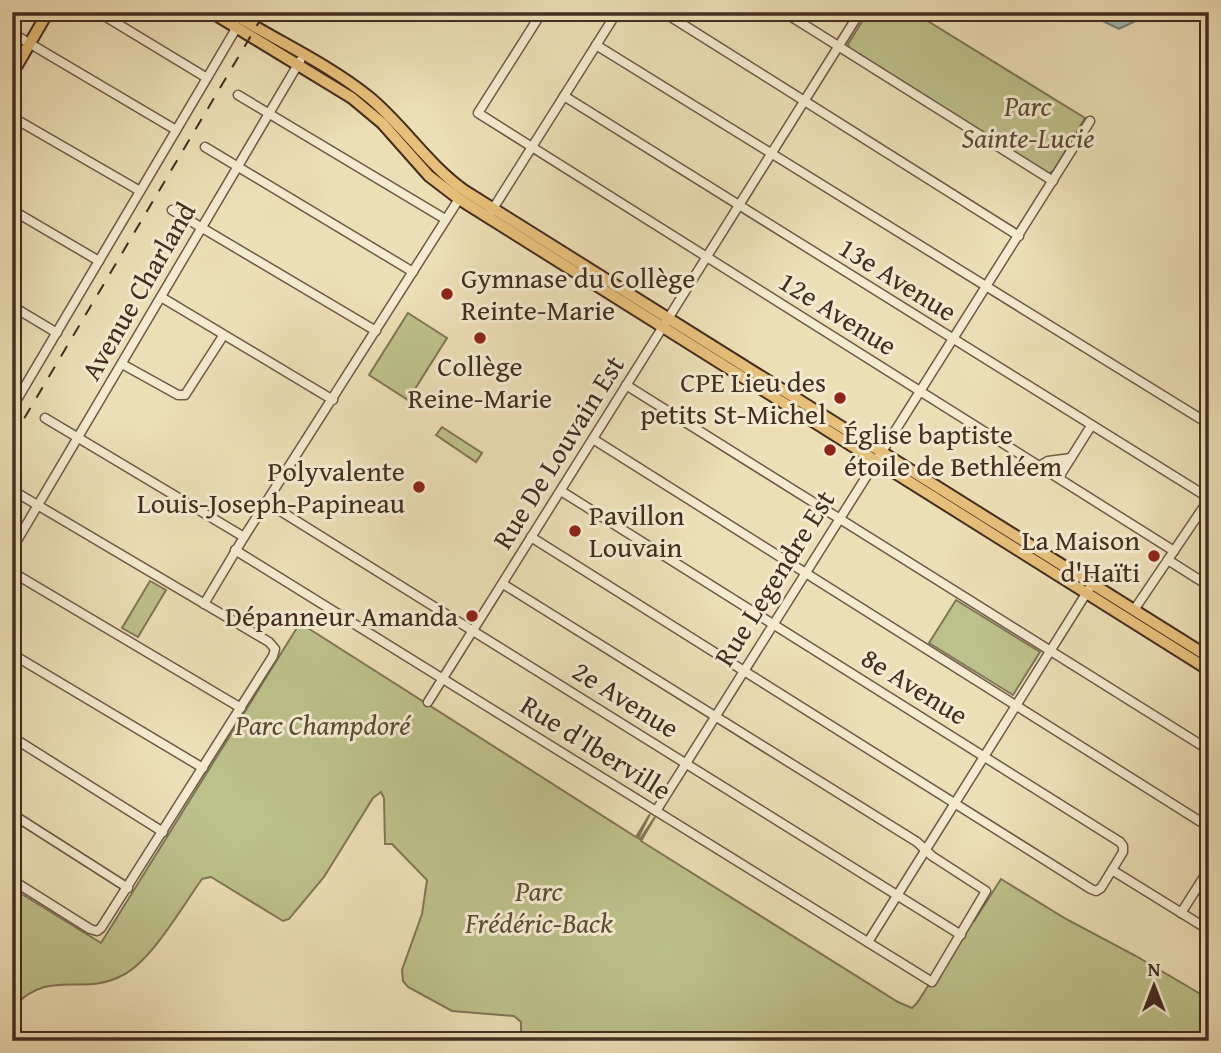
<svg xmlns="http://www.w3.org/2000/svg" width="1221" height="1053" viewBox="0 0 1221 1053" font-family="'Gentium Book Plus',serif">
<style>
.green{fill:#bcc08a;stroke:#807656;stroke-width:2}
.water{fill:#9bbbb6;stroke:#78827a;stroke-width:2}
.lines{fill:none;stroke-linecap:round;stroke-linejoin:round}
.minor-casing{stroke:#6e5946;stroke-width:11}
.major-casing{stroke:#442d21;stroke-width:14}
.minor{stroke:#f3eacf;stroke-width:8}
.major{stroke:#e6bf7a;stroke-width:10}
.rail{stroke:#442d21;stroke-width:2;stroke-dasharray:12 12;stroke-linecap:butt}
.poi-dot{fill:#8f2418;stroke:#f3eacf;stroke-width:2.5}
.labels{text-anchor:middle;stroke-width:6;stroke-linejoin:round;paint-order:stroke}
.park-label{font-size:28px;font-style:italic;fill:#5c4a36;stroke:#f3eacf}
.poi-label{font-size:28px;fill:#442d21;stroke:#f3eacf;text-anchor:end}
.street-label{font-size:28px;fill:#442d21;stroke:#f3eacf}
</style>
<rect width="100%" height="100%" fill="#ecdeb5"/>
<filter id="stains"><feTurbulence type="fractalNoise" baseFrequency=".00286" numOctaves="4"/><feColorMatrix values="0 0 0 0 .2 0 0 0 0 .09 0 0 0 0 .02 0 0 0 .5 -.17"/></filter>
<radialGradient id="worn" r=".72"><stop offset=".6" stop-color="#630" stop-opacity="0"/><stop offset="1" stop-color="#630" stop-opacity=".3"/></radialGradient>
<g class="green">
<polygon points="868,12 913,12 1085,118 1054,170 1048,174 849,48 848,44"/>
<polygon points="408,313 447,338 408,400 369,375"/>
<polygon points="442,427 482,453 476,462 436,435"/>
<polygon points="150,581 166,590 138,637 122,628"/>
<polygon points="956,600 1040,652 1013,695 929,643"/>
<path d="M300,623L636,837L650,814L638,838L640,839L655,817L641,841L898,1002L912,1008L917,1003L965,928L974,921L1001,879L1066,919L1136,956L1209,999V1041L521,1040V1022L514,1016L452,1011L408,987L403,981L402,970L422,914L427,880L392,844H385L384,798L381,792L373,798L324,877L289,919L283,921L211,877L202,879C182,907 152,960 123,975C81,998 52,966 12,1008V888L101,943Z"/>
</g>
<polygon class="water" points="1084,12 1154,12 1119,29"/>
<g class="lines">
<g class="minor-casing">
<g id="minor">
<polyline points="98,12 207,78"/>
<polyline points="542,12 478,113 1174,551"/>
<polyline points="663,12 1019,236"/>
<polyline points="784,12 1053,181"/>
<polyline points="12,33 176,130"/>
<polyline points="596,45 1209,424"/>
<polyline points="238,95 445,219"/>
<polyline points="564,96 1209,498"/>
<polyline points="12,117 140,191"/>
<polyline points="205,147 413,272"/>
<polyline points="12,210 99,261"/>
<polyline points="172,210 376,331"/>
<polyline points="491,212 617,12"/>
<polyline points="161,297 333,400"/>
<polyline points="12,306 57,333"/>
<polyline points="122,364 178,395 185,395 223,336"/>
<polyline points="626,385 1209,750"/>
<polyline points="12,408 207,78 234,32 235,24"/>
<polyline points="45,418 244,537"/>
<polyline points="593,439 1209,827"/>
<polyline points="1040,466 1048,461 1071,458"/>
<polyline points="1059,477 1091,426"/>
<polyline points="12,490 269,642 275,649 273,656 101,928 97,931 90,929 12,880"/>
<polyline points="266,502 961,935"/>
<polyline points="1198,516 1209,523"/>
<polyline points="531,537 1091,889 1096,891 1101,888 1123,852 1123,846 1120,842 561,491"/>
<polyline points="12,549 300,61"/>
<polyline points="235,550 932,982 986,891 932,856 917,842 503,584"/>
<polyline points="1168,560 1209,586"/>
<polyline points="12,572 241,708"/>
<polyline points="204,604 244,537 459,199"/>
<polyline points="1134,610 1209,499"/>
<polyline points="12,654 203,768"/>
<polyline points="428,702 860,12"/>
<polyline points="12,737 163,832"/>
<polyline points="656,811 1090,121"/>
<polyline points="12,814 128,888"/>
<polyline points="1112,870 1209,930"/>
<polyline points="1181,913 1209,869"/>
<polyline points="868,942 1089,589"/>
</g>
</g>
<g class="major-casing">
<g id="major">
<polyline points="211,12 352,98 382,123 429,176 459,199 1209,670"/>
<path d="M231,12C276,41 327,63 369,97C404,126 428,165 465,191L1209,657"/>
<polyline points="12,74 48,12"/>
</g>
</g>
<use href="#minor" class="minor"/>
<use href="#major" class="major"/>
<polyline class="rail" points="12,439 265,12"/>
</g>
<g class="poi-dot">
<circle cx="447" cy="294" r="7"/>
<circle cx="480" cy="338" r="7"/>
<circle cx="840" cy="398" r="7"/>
<circle cx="830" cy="450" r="7"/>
<circle cx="419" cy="487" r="7"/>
<circle cx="575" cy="531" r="7"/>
<circle cx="1154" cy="556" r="7"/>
<circle cx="472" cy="616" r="7"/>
</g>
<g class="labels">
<g class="park-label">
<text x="1028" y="116">Parc<tspan x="1028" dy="32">Sainte-Lucie</tspan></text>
<text x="323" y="735">Parc Champdoré</text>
<text x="539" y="901">Parc<tspan x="539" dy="32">Frédéric-Back</tspan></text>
</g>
<g class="poi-label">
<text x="461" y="288" text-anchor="start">Gymnase du Collège<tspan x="461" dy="32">Reinte-Marie</tspan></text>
<text x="480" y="376" text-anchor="middle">Collège<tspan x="480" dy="32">Reine-Marie</tspan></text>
<text x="826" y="392">CPE Lieu des<tspan x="826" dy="32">petits St-Michel</tspan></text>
<text x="844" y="444" text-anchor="start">Église baptiste<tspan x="844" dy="32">étoile de Bethléem</tspan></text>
<text x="405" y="481">Polyvalente<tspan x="405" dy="32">Louis-Joseph-Papineau</tspan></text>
<text x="589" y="525" text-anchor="start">Pavillon<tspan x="589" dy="32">Louvain</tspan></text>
<text x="1140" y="550">La Maison<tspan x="1140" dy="32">d'Haïti</tspan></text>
<text x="458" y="626">Dépanneur Amanda</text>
</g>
<g class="street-label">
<text transform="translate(898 279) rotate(32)" y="10">13e Avenue</text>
<text transform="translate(138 291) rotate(-60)" y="10">Avenue Charland</text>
<text transform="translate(838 313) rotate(32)" y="10">12e Avenue</text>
<text transform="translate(558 452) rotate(-58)" y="10">Rue De Louvain Est</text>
<text transform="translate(774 578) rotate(-58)" y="10">Rue Legendre Est</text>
<text transform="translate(915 686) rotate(32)" y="10">8e Avenue</text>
<text transform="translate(626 699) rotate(32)" y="10">2e Avenue</text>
<text transform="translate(596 747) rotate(32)" y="10">Rue d'Iberville</text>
</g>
</g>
<rect width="1221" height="1053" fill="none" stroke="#ecdeb5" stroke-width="42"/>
<rect x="14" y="14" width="1193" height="1025" fill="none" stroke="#442d21" stroke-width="3.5"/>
<rect x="21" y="21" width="1179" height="1011" fill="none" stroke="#442d21" stroke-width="2"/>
<g transform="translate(1154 986)" stroke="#f3eacf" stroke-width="5" paint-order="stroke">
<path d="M0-5L12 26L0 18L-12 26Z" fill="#442d21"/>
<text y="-10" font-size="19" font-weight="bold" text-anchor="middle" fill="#442d21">N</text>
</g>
<rect width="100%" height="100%" filter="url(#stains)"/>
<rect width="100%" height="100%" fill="url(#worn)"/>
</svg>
